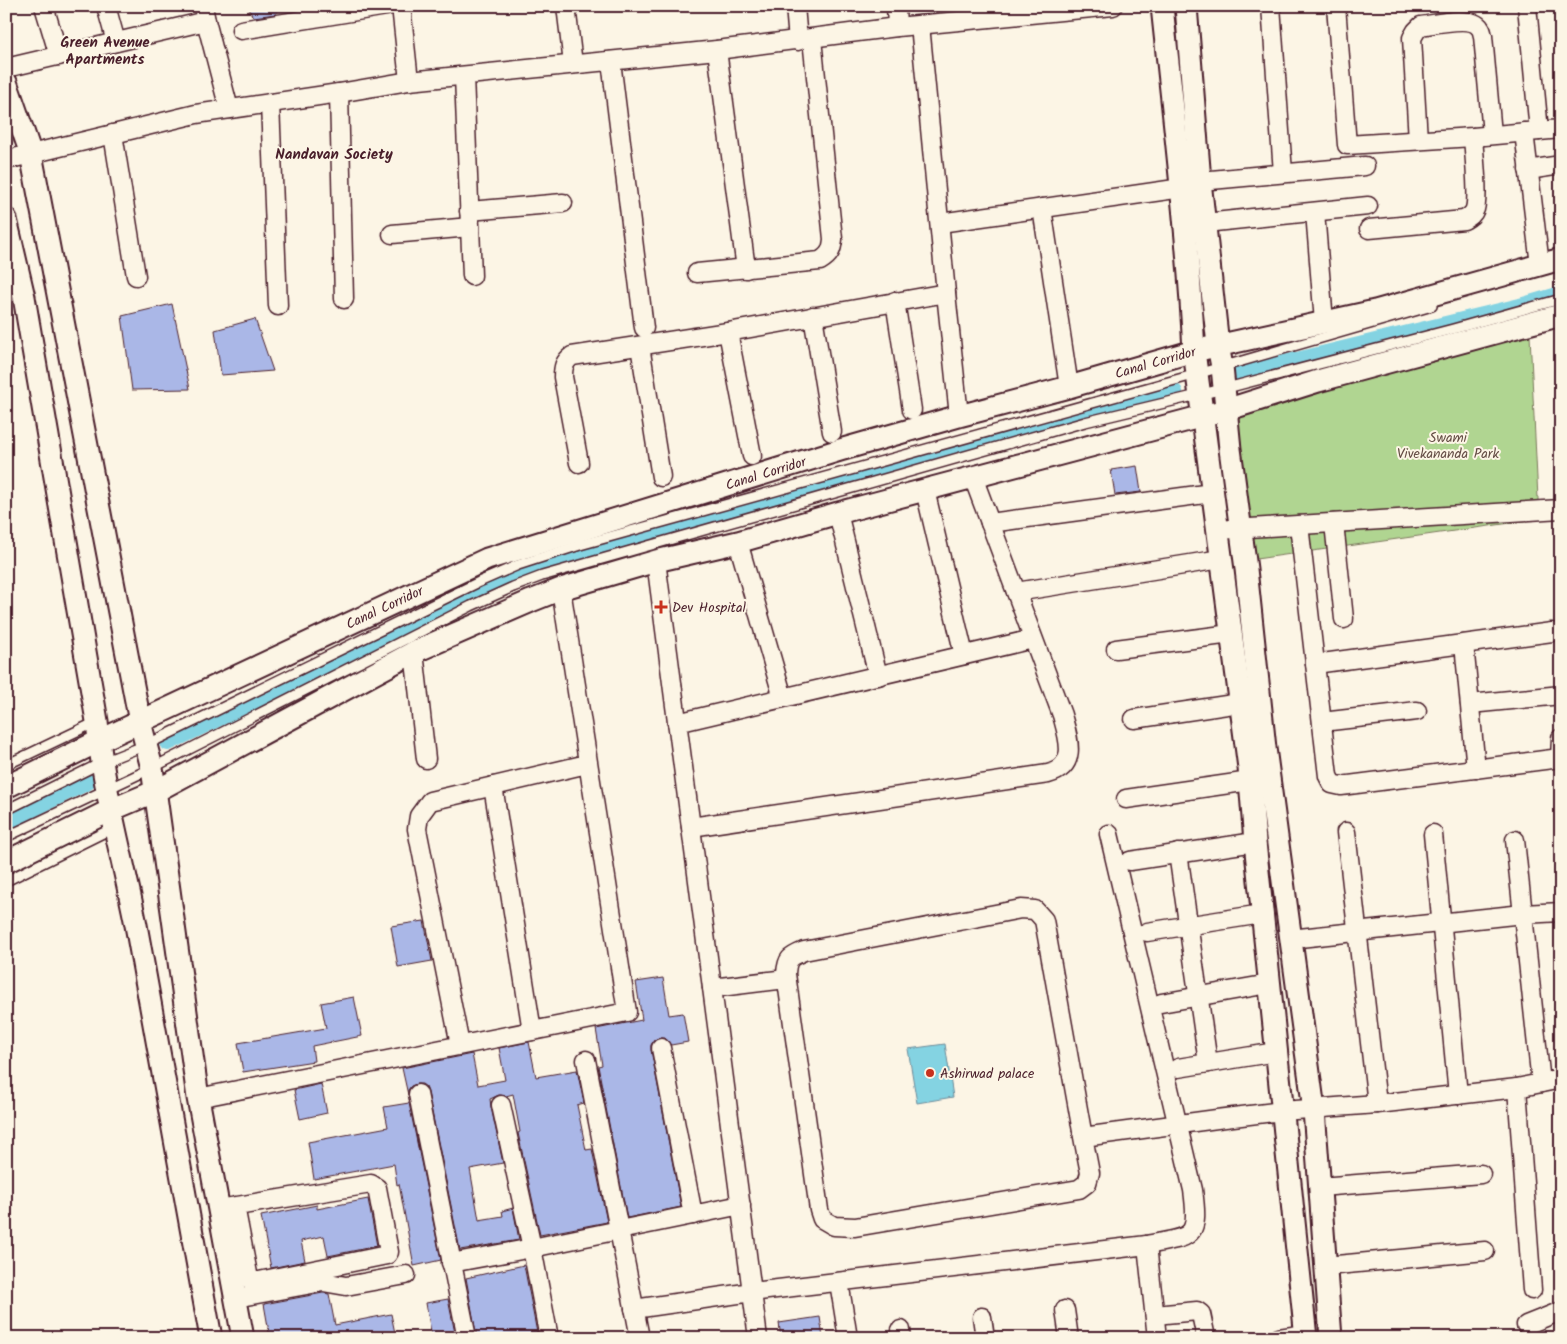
<svg xmlns="http://www.w3.org/2000/svg" width="1567" height="1344" viewBox="0 0 1567 1344" font-family="Kalam,sans-serif">
<style>
.green{fill:#b0d591;stroke:#7d7a5e}
.water{fill:#84d3e2;stroke:#6d8b99}
.lines{fill:none;stroke-linecap:round;stroke-linejoin:round}
.canal{stroke:#84d3e2;stroke-width:16}
.building{fill:#aab7e7;stroke:#4a1f2b}
.service-casing{stroke:#4a1f2b;stroke-width:12}
.minor-casing{stroke:#4a1f2b;stroke-width:21}
.tertiary-casing{stroke:#4a1f2b;stroke-width:25}
.service{stroke:#fcf5e5;stroke-width:9}
.minor{stroke:#fcf5e5;stroke-width:18}
.tertiary{stroke:#fcf5e5;stroke-width:21}
.poi-dot{fill:#c8321e;stroke:#fcf5e5;stroke-width:2}
.labels{text-anchor:middle;stroke-width:4;stroke-linejoin:round;paint-order:stroke}
.street-label{font-size:14px;fill:#4a1f2b;stroke:#fcf5e5}
.park-label{font-size:14px;fill:#644c44;stroke:#fcf5e5}
.poi-label{font-size:14px;fill:#4a1f2b;stroke:#fcf5e5;text-anchor:start}
.neighbourhood-label{font-size:15px;font-weight:bold;fill:#4a1f2b;stroke:#fcf5e5}
</style>
<rect width="100%" height="100%" fill="#fcf5e5"/>
<filter id="ink" filterUnits="userSpaceOnUse"><feTurbulence type="fractalNoise" baseFrequency=".02" numOctaves="2"/><feDisplacementMap in="SourceGraphic" scale="10" xChannelSelector="R" yChannelSelector="G"/><feConvolveMatrix kernelMatrix="1 2 1 2 8 2 1 2 1" color-interpolation-filters="sRGB"/></filter>
<g filter="url(#ink)">
<polygon class="green" points="1530,335 1539,519 1256,559 1237,412"/>
<polygon class="water" points="945,1044 953,1097 917,1103 908,1049"/>
<g class="lines">
<g class="canal">
<polyline points="1235,375 1520,306 1561,294"/>
<polyline points="168,743 528,568 1175,392"/>
<polyline points="6,822 88,782"/>
</g>
</g>
<g class="building">
<polygon points="247,6 280,6 276,14 253,17"/>
<polygon points="172,304 190,389 132,390 122,316"/>
<polygon points="255,319 273,371 221,375 215,330"/>
<polygon points="1137,466 1141,492 1115,495 1111,470"/>
<polygon points="424,921 432,961 398,967 391,926"/>
<polygon points="663,978 669,1015 683,1013 688,1042 671,1045 665,1038 659,1038 654,1040 651,1045 651,1050 681,1207 627,1218 598,1066 602,1065 596,1029 642,1020 636,982"/>
<polygon points="354,997 362,1036 312,1046 314,1061 243,1072 238,1043 326,1028 321,1003"/>
<polygon points="529,1042 536,1077 577,1070 584,1103 577,1105 586,1150 592,1149 607,1222 540,1235 518,1133 520,1132 513,1094 506,1096 499,1095 490,1099 491,1107 503,1163 470,1169 479,1220 503,1216 502,1211 513,1208 519,1240 460,1250 428,1092 426,1087 422,1084 416,1084 411,1086 408,1090 408,1095 402,1068 472,1054 478,1085 505,1080 499,1048"/>
<polygon points="321,1084 327,1113 300,1119 294,1090"/>
<polygon points="409,1103 441,1260 414,1266 399,1184 397,1185 394,1164 314,1179 308,1142 388,1127 384,1107"/>
<polygon points="368,1199 377,1246 328,1256 324,1236 301,1241 305,1261 271,1268 261,1216 317,1205 317,1209"/>
<polygon points="524,1265 538,1338 477,1338 466,1278"/>
<polygon points="323,1293 329,1294 335,1325 391,1314 396,1338 270,1338 264,1304"/>
<polygon points="448,1299 456,1338 432,1338 426,1303"/>
<polygon points="820,1317 823,1338 781,1338 779,1323"/>
</g>
<g class="lines">
<g class="service-casing">
<g id="service">
<polyline points="6,765 96,722"/>
<polyline points="6,810 103,762 146,745 479,582 518,565 580,545 1197,374 1432,306"/>
<polyline points="6,837 152,768 471,606 513,587 542,576 1085,422 1223,389 1453,329 1561,299"/>
<polyline points="6,881 115,827"/>
</g>
</g>
<g class="minor-casing">
<g id="minor">
<polyline points="44,6 59,56"/>
<polyline points="106,6 116,42"/>
<polyline points="401,6 409,81"/>
<polyline points="566,6 573,64"/>
<polyline points="795,6 798,41"/>
<polyline points="896,6 897,27"/>
<polyline points="1271,6 1283,173"/>
<polyline points="1336,6 1347,145 1473,137 1561,129"/>
<polyline points="1527,6 1539,131"/>
<polyline points="206,21 229,109"/>
<polyline points="920,25 946,293 959,416"/>
<polyline points="241,30 387,6"/>
<polyline points="717,50 746,269"/>
<polyline points="611,61 644,328"/>
<polyline points="6,68 206,21 203,6"/>
<polyline points="464,76 472,276"/>
<polyline points="339,93 344,299"/>
<polyline points="270,103 278,306"/>
<polyline points="1524,132 1540,265"/>
<polyline points="113,134 136,276"/>
<path d="M1418,140L1412,38L1416,31L1421,26C1435,24 1472,15 1480,28C1482,30 1482,33 1483,36L1492,134"/>
<polyline points="6,160 196,114 339,93 409,81 717,50 897,27 1113,6"/>
<polyline points="1528,170 1561,165"/>
<polyline points="1200,181 1365,166"/>
<polyline points="1042,208 1069,387"/>
<polyline points="469,211 563,203"/>
<polyline points="1315,212 1324,322"/>
<polyline points="940,223 1182,188"/>
<polyline points="1205,223 1368,206"/>
<path d="M1369,229L1464,220C1469,217 1473,215 1475,209C1479,195 1474,154 1473,137"/>
<polyline points="392,234 470,227"/>
<path d="M697,273L820,261C830,255 832,250 833,239L812,39"/>
<polyline points="895,301 912,410"/>
<polyline points="813,316 832,432"/>
<polyline points="728,332 752,456"/>
<polyline points="640,346 661,477"/>
<path d="M579,463L563,377C563,367 564,362 572,356L728,332L946,293"/>
<polyline points="925,490 964,655"/>
<polyline points="838,513 878,676"/>
<polyline points="990,523 1212,493"/>
<polyline points="1334,523 1344,619"/>
<polyline points="1299,525 1328,776 1332,784 1341,786 1560,758 1561,738"/>
<polyline points="1217,530 1561,509"/>
<polyline points="738,542 783,698"/>
<polyline points="656,561 758,1338"/>
<polyline points="1016,592 1221,559"/>
<polyline points="1464,644 1476,769"/>
<polyline points="1116,649 1231,634"/>
<polyline points="414,652 426,759"/>
<polyline points="1315,664 1552,632"/>
<polyline points="1470,704 1561,695"/>
<polyline points="1134,719 1240,703"/>
<polyline points="1322,722 1417,711"/>
<polyline points="677,723 1033,639"/>
<polyline points="493,786 532,1031"/>
<polyline points="1126,799 1250,781"/>
<path d="M691,827L1048,774C1079,766 1068,737 1062,715L973,477"/>
<polyline points="1346,832 1377,1104"/>
<polyline points="1433,834 1458,1095"/>
<polyline points="1515,840 1541,1083"/>
<polyline points="1178,853 1208,1063"/>
<polyline points="1130,861 1255,842"/>
<polyline points="1147,932 1262,914"/>
<polyline points="1290,939 1523,914 1561,912"/>
<polyline points="712,988 786,979"/>
<polyline points="1161,1003 1269,984"/>
<polyline points="460,1045 417,829 419,816 430,801 587,764"/>
<polyline points="661,1048 693,1215"/>
<polyline points="586,1060 640,1338"/>
<polyline points="1178,1068 1276,1052"/>
<polyline points="1517,1088 1532,1290"/>
<polyline points="418,1094 467,1338"/>
<polyline points="198,1098 627,1012 561,589"/>
<polyline points="501,1105 532,1248 549,1338"/>
<path d="M1083,1137L1090,1173L1087,1183L1079,1189L855,1227L834,1226L822,1219L819,1210L786,974C787,958 790,957 804,951L1021,909L1035,910L1044,920L1083,1137L1217,1119L1282,1111L1377,1104L1517,1088L1561,1079"/>
<polyline points="1320,1187 1481,1174"/>
<polyline points="219,1209 371,1184 377,1188 389,1252 387,1255 259,1281 252,1281 249,1279 235,1206"/>
<polyline points="1147,1245 1157,1338"/>
<polyline points="451,1263 532,1248 741,1205"/>
<polyline points="1326,1266 1485,1251"/>
<polyline points="839,1282 848,1338"/>
<polyline points="235,1298 323,1282 346,1286 406,1275"/>
<path d="M634,1309L752,1292L1147,1245C1191,1236 1200,1241 1193,1190L1109,834"/>
<polyline points="1065,1310 1069,1338"/>
<polyline points="1155,1315 1197,1311 1201,1314 1206,1338"/>
<polyline points="982,1317 985,1338"/>
<polyline points="1526,1325 1561,1311"/>
<polyline points="901,1330 902,1338"/>
<polyline points="1279,1338 1306,1334"/>
</g>
</g>
<g class="tertiary-casing">
<g id="tertiary">
<path d="M1162,6C1174,121 1188,235 1194,351L1249,768L1255,842L1306,1338"/>
<polyline points="1186,6 1200,181 1218,345 1222,367 1230,449 1246,569 1265,748 1314,1110 1331,1338"/>
<polyline points="6,82 31,154 140,722 152,768 198,1098 243,1338"/>
<path d="M6,219L24,297L97,721C103,790 123,858 136,925C161,1063 186,1200 211,1338"/>
<path id="s1" d="M6,787L99,741L487,559L840,450L959,416L1069,387L1194,351L1375,311L1561,259"/>
<polyline points="6,862 111,810 156,791 414,652 531,601 561,589 656,561 738,542 838,513 1226,410 1318,381 1561,315"/>
</g>
</g>
<use href="#service" class="service"/>
<use href="#minor" class="minor"/>
<use href="#tertiary" class="tertiary"/>
</g>
</g>
<g class="poi-dot">
<path d="M658.5 599.5h5v5h5v5h-5v5h-5v-5h-5v-5h5z"/>
<circle cx="930" cy="1073" r="5"/>
</g>
<g class="labels">
<g class="street-label">
<text dy="5" stroke="none"><textPath href="#s1" startOffset="1229">Canal Corridor</textPath></text>
<text dy="5" stroke="none"><textPath href="#s1" startOffset="824">Canal Corridor</textPath></text>
<text dy="5" stroke="none"><textPath href="#s1" startOffset="419">Canal Corridor</textPath></text>
</g>
<g class="park-label">
<text x="1448" y="442">Swami<tspan x="1448" dy="16">Vivekananda Park</tspan></text>
</g>
<g class="poi-label">
<text x="672" y="612">Dev Hospital</text>
<text x="940" y="1078">Ashirwad palace</text>
</g>
<g class="neighbourhood-label">
<text x="105" y="47">Green Avenue<tspan x="105" dy="17">Apartments</tspan></text>
<text x="334" y="159">Nandavan Society</text>
</g>
</g>
<rect width="1567" height="1344" fill="none" stroke="#fcf5e5" stroke-width="25"/>
<rect x="12" y="12" width="1542" height="1319" fill="none" stroke="#4a1f2b" stroke-width="2" filter="url(#ink)"/>
</svg>
